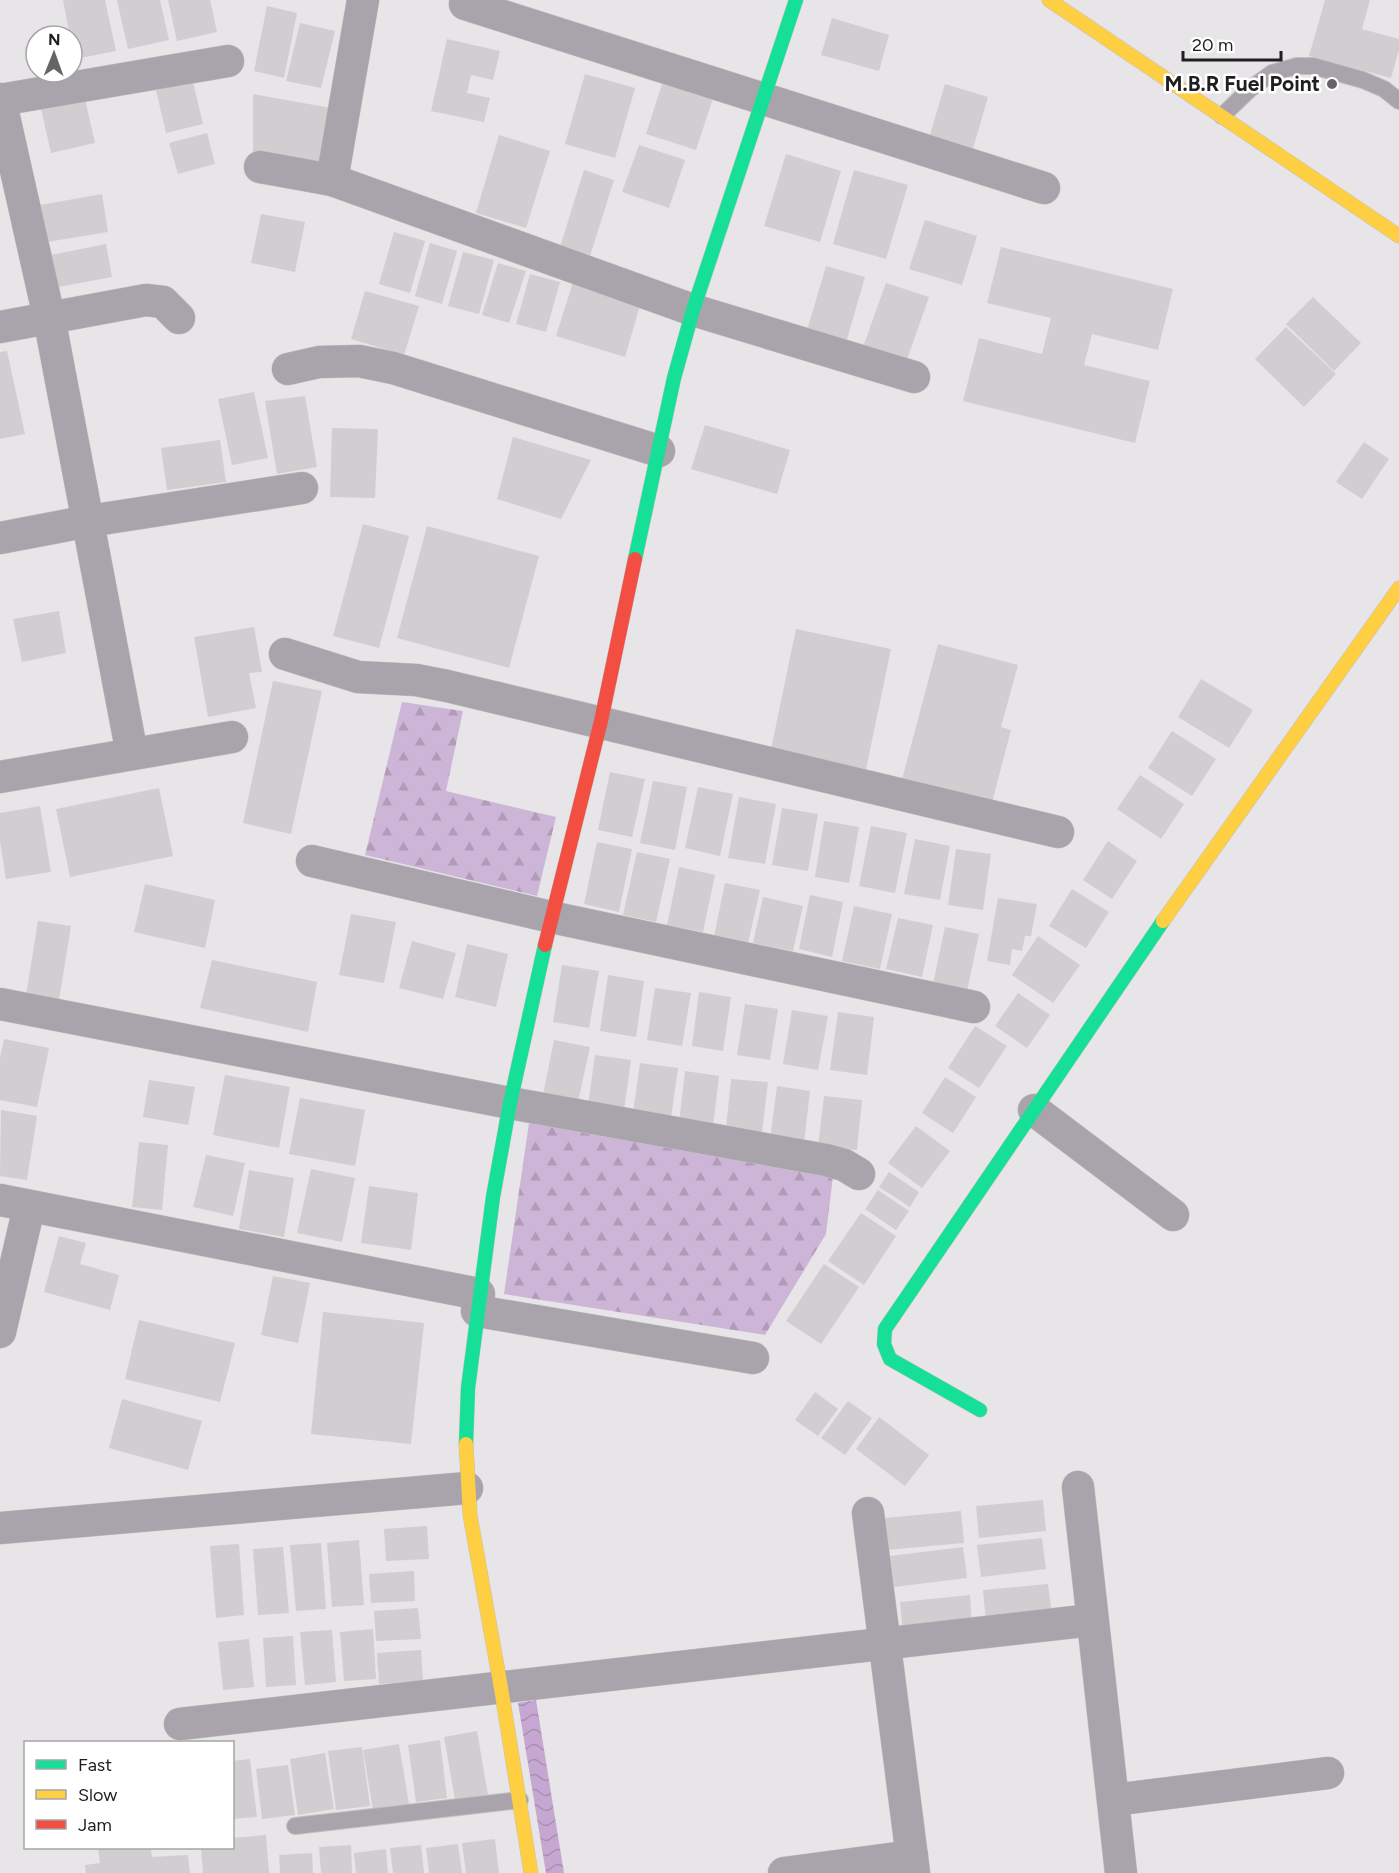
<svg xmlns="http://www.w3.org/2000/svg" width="1399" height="1873" viewBox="0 0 1399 1873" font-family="Figtree,sans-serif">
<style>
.forest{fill:url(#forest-firs)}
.water{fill:url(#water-waves)}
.building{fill:#d0ced0}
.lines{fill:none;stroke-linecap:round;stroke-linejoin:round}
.lane-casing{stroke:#c3c2c3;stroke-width:18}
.street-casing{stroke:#c3c2c3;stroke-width:33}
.fast-casing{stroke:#c3c2c3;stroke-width:15}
.slow-casing{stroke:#c3c2c3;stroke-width:15}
.jam-casing{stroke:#c3c2c3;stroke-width:15}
.lane{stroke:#a9a4ac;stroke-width:16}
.street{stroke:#a9a4ac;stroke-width:32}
.fast{stroke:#16e098;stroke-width:14}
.slow{stroke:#ffcf43;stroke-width:14}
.jam{stroke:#f24e42;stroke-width:14}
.poi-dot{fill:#666466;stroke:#fff;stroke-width:2}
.labels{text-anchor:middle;stroke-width:5;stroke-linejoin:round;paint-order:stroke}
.poi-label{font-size:21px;font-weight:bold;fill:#201f20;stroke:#fff;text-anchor:end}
</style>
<defs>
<pattern id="forest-firs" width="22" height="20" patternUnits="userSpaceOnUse" patternTransform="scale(1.5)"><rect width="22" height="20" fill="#cdb5d7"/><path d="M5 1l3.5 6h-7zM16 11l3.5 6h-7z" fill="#b09bb8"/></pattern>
<pattern id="water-waves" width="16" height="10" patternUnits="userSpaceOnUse" patternTransform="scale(1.5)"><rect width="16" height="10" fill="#c5a7d2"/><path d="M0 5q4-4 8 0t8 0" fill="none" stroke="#a98fb4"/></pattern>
</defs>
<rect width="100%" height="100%" fill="#e7e5e8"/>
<g class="forest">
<polygon points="402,702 463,711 446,791 556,817 537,896 365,855"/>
<polygon points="529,1123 833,1176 826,1234 765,1335 504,1294"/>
</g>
<polygon class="water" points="536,1700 564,1873 546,1873 518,1703"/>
<g class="building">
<polygon points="63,0 105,0 116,51 75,59 72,36 70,36"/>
<polygon points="117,0 160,0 169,40 128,49"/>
<polygon points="168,0 210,0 217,32 177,41"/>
<polygon points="1325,0 1370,0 1362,29 1399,39 1399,50 1391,78 1309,56"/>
<polygon points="267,6 297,13 284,78 254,71"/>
<polygon points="832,18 889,35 879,71 821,55"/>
<polygon points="300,23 335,31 321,88 286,81"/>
<polygon points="447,39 500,51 493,80 471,75 467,93 490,98 484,122 431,111"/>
<polygon points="585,74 635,88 615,158 565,144"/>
<polygon points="664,78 714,95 696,150 646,134"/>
<polygon points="193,82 203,124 166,133 156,90"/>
<polygon points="945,84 988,97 972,152 929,138"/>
<polygon points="253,94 331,108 317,169 253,157"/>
<polygon points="85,99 95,143 51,153 41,109"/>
<polygon points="207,133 215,164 178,174 169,143"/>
<polygon points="499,135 550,151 526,228 476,213"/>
<polygon points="639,145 685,160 669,208 622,192"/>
<polygon points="786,154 841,171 820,242 764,226"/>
<polygon points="584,170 614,180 590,256 560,247"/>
<polygon points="854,170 908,185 886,259 833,244"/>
<polygon points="102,194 108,232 47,242 40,205"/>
<polygon points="261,214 305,222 295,272 251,263"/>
<polygon points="925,220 977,236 962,285 909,269"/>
<polygon points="394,232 425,241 410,293 379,284"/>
<polygon points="430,243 457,251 442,304 415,296"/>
<polygon points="106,244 112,277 53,288 46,256"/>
<polygon points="1001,247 1173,289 1158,350 1092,334 1084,365 1150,381 1135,443 963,401 979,338 1042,354 1051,318 987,303"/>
<polygon points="463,252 494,260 479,314 448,306"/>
<polygon points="498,263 526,271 509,323 482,315"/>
<polygon points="826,266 865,277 845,346 806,334"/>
<polygon points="530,274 560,282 546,332 516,324"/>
<polygon points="573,282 641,302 625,357 556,336"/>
<polygon points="886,283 929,297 905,365 862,350"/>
<polygon points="365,291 419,306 404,355 351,339"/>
<polygon points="1313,297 1361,343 1334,371 1286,324"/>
<polygon points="1286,327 1336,374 1304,407 1255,359"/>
<polygon points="7,351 25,434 0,439 0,352"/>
<polygon points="254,392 268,458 232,465 218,399"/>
<polygon points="305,396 317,467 277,474 265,401"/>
<polygon points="705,425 790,450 777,494 691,469"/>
<polygon points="332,428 378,429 375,498 330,497"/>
<polygon points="513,437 591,460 561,519 497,499"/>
<polygon points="220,440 226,482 167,490 161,448"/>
<polygon points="1364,442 1389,459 1362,499 1336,482"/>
<polygon points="363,524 409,536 379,648 333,636"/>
<polygon points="427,526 539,556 509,668 397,638"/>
<polygon points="59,611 66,653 22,662 13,619"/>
<polygon points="254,627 262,672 249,673 256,708 208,717 194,637"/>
<polygon points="796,629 891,649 865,774 770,754"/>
<polygon points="938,644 1018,665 1001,727 1011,730 991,806 901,783"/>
<polygon points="1201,679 1253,710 1229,748 1178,717"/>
<polygon points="273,681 322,691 291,834 243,823"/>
<polygon points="1172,731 1216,759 1192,796 1148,768"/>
<polygon points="610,772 645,779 632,837 598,830"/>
<polygon points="1140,775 1184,804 1161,839 1117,809"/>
<polygon points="653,781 687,787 675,850 640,843"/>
<polygon points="698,787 733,794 720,856 685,848"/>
<polygon points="159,788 173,856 70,877 56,809"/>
<polygon points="739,797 776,804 765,864 728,858"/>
<polygon points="40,806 51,872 6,879 0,841 0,813"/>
<polygon points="782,808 818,814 808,871 772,865"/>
<polygon points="824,821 859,827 849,883 815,877"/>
<polygon points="871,826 907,833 895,893 859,886"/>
<polygon points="915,839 950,846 940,900 904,894"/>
<polygon points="1108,841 1137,861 1112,899 1083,880"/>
<polygon points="597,842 632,849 619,912 584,904"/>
<polygon points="956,849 991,854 983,910 948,905"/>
<polygon points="637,852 670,859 656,922 623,915"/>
<polygon points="679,867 715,875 703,932 667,925"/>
<polygon points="725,883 760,890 748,943 714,936"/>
<polygon points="145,884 215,900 205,948 134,932"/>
<polygon points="1072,889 1109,912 1086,948 1049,926"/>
<polygon points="810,895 843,902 832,957 799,949"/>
<polygon points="763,897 803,906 793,951 753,943"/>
<polygon points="998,898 1037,904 1031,936 1025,936 1022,951 1012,949 1010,965 987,961"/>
<polygon points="854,906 892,914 880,969 842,961"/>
<polygon points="351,914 396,922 384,983 339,975"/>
<polygon points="898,918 933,925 922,977 886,969"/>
<polygon points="38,921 71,926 59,1000 26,995"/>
<polygon points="945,927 979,934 967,991 933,984"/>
<polygon points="1038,936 1080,965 1053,1003 1012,975"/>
<polygon points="412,941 456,953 443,999 399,988"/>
<polygon points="467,944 508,954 496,1007 455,997"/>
<polygon points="212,960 317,982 308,1032 200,1008"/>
<polygon points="562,965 599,971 589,1028 553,1022"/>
<polygon points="608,975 644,981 636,1037 600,1031"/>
<polygon points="655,988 691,993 682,1046 647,1040"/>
<polygon points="699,992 731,997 723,1051 692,1046"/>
<polygon points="1018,993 1050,1015 1027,1048 995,1026"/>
<polygon points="745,1004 778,1009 770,1060 737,1055"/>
<polygon points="792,1010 828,1016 818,1070 783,1064"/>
<polygon points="838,1012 874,1017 867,1075 830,1070"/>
<polygon points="975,1026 1007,1046 979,1088 948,1068"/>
<polygon points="4,1039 49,1048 37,1107 0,1100 0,1058"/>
<polygon points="554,1040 590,1047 578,1102 543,1095"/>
<polygon points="595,1055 631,1060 624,1110 588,1105"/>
<polygon points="640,1063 678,1068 671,1118 633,1113"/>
<polygon points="685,1071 719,1076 713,1127 679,1123"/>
<polygon points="225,1075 290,1087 279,1148 213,1135"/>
<polygon points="945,1077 976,1097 953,1133 922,1113"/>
<polygon points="731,1079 768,1082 762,1132 726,1128"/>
<polygon points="149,1080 195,1087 188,1125 143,1117"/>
<polygon points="777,1086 810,1091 804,1143 770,1139"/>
<polygon points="824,1096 862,1100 857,1150 818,1146"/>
<polygon points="300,1098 365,1110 355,1166 289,1154"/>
<polygon points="1,1110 37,1116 27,1180 0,1176"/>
<polygon points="916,1126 950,1151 922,1188 888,1163"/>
<polygon points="139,1142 168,1145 162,1210 132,1207"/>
<polygon points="206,1155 245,1163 233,1216 193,1207"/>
<polygon points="311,1169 355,1178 342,1242 297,1233"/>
<polygon points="249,1170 294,1178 284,1237 239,1229"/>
<polygon points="889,1172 919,1192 910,1207 879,1187"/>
<polygon points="369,1186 418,1193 411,1250 361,1243"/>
<polygon points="878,1190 909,1211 896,1230 865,1209"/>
<polygon points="861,1213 896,1236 864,1285 828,1261"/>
<polygon points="59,1236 86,1243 80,1264 119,1275 110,1310 44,1292"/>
<polygon points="824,1264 859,1287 821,1344 786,1321"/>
<polygon points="273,1276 310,1283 298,1343 261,1335"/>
<polygon points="323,1312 424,1323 411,1444 311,1434"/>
<polygon points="139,1320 235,1343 220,1402 125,1379"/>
<polygon points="815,1392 838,1409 818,1436 795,1420"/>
<polygon points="122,1399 202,1421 188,1470 109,1448"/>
<polygon points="848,1401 872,1418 845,1455 821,1438"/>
<polygon points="879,1417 929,1455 905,1486 856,1449"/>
<polygon points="1043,1500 1046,1531 979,1538 976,1506"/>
<polygon points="961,1511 964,1543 887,1550 884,1518"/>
<polygon points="427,1526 429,1559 386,1561 384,1529"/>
<polygon points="1042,1538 1046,1569 981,1577 977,1545"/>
<polygon points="359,1540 364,1605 332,1607 327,1543"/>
<polygon points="321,1543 326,1609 296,1611 290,1545"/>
<polygon points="239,1544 244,1615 216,1618 210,1546"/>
<polygon points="283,1547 289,1613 258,1615 253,1549"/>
<polygon points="963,1547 967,1578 894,1587 890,1556"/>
<polygon points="414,1571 415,1601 371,1603 369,1574"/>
<polygon points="1048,1584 1052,1615 986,1622 983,1590"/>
<polygon points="970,1595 972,1626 903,1633 900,1602"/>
<polygon points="418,1608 421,1639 376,1641 374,1611"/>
<polygon points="373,1629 376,1679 344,1681 340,1632"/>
<polygon points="332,1630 336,1682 305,1685 300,1632"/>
<polygon points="293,1636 296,1685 266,1687 263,1638"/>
<polygon points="249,1639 254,1687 223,1690 218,1642"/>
<polygon points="421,1650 423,1681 379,1684 377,1653"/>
<polygon points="477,1731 488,1795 455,1800 444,1737"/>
<polygon points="440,1740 447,1798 416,1802 408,1745"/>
<polygon points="399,1744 409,1804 373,1810 363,1750"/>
<polygon points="362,1747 370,1806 336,1810 328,1751"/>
<polygon points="325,1753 334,1809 298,1815 290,1759"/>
<polygon points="250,1759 257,1817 232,1819 232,1761"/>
<polygon points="288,1765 295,1815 262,1819 256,1769"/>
<polygon points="266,1835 269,1873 203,1873 201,1848 232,1848 232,1838"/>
<polygon points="495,1839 499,1873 466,1873 462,1843"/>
<polygon points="458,1844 462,1873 429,1873 426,1848"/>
<polygon points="351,1845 352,1873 321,1873 319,1847"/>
<polygon points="421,1845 424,1873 393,1873 390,1848"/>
<polygon points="98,1848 151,1848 152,1857 188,1855 190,1873 86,1873 85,1865 100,1863"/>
<polygon points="386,1849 388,1873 356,1873 354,1853"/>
<polygon points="312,1853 313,1873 280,1873 279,1855"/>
</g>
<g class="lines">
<g class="lane-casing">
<g id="lane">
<polyline points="1222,116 1250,89 1272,73 1297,66 1313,66 1363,80 1384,89 1399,101"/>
<polyline points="295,1826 520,1800"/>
</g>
</g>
<g class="street-casing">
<g id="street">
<polyline points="465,4 1044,188"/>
<polyline points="0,99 49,317 132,754"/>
<polyline points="0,100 228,61"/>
<polyline points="260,167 332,180 693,310 914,377"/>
<polyline points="332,180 363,0"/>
<polyline points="0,327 146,300 163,302 179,318"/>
<polyline points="288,369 319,362 359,361 393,368 659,451"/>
<polyline points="0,538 89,521 302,488"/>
<polyline points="285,654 358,677 416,680 447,686 1058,832"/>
<polyline points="0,777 232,737"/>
<polyline points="312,861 551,917 974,1007"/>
<polyline points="0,1004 510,1103 826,1160 844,1165 859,1174"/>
<polyline points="1034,1110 1173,1215"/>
<polyline points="0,1200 479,1294"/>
<polyline points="477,1311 753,1358"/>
<polyline points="0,1332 29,1207"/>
<polyline points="1078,1487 1121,1873"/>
<polyline points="868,1513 914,1873"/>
<polyline points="0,1528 467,1488"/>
<polyline points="180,1724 1092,1620"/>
<polyline points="1113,1800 1328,1773"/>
<polyline points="784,1873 912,1856"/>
</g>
</g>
<g class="fast-casing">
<g id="fast">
<polyline points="635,559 674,378 693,310 796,0"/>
<polyline points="980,1410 890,1359 884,1344 885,1329 1163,921"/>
<polyline points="466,1444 468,1388 493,1197 510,1103 545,945"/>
</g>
</g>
<g class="slow-casing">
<g id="slow">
<polyline points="1049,0 1399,236"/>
<polyline points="1163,921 1399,588"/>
<polyline points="466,1444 470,1515 501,1688 531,1873"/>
</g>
</g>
<g class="jam-casing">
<polyline id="jam" points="545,945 601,721 635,559"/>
</g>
<use href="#lane" class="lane"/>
<use href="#street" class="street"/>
<use href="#fast" class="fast"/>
<use href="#slow" class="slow"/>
<use href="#jam" class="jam"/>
</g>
<circle class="poi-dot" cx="1332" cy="84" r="6"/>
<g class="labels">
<g class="poi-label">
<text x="1320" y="91">M.B.R Fuel Point</text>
</g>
</g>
<rect x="24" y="1741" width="210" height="108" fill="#ffffff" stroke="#a6a5a6" stroke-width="1.5"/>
<rect x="36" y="1760" width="30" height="9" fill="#16e098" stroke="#a6a5a6" stroke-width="1.5"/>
<text x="78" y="1771" font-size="18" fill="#201f20">Fast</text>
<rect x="36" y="1790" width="30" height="9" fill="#ffcf43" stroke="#a6a5a6" stroke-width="1.5"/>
<text x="78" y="1801" font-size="18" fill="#201f20">Slow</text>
<rect x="36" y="1820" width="30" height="9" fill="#f24e42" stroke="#a6a5a6" stroke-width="1.5"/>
<text x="78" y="1831" font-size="18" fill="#201f20">Jam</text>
<g transform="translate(54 54) rotate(1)"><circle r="28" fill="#ffffff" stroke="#a6a5a6" stroke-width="1.5"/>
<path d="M0-4.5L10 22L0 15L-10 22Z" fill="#666466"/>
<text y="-9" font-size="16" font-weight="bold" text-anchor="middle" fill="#201f20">N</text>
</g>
<path d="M1183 51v9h98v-9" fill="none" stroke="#201f20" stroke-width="3"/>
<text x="1192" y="51" font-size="18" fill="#201f20" stroke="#ffffff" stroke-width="4.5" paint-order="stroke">20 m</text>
</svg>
